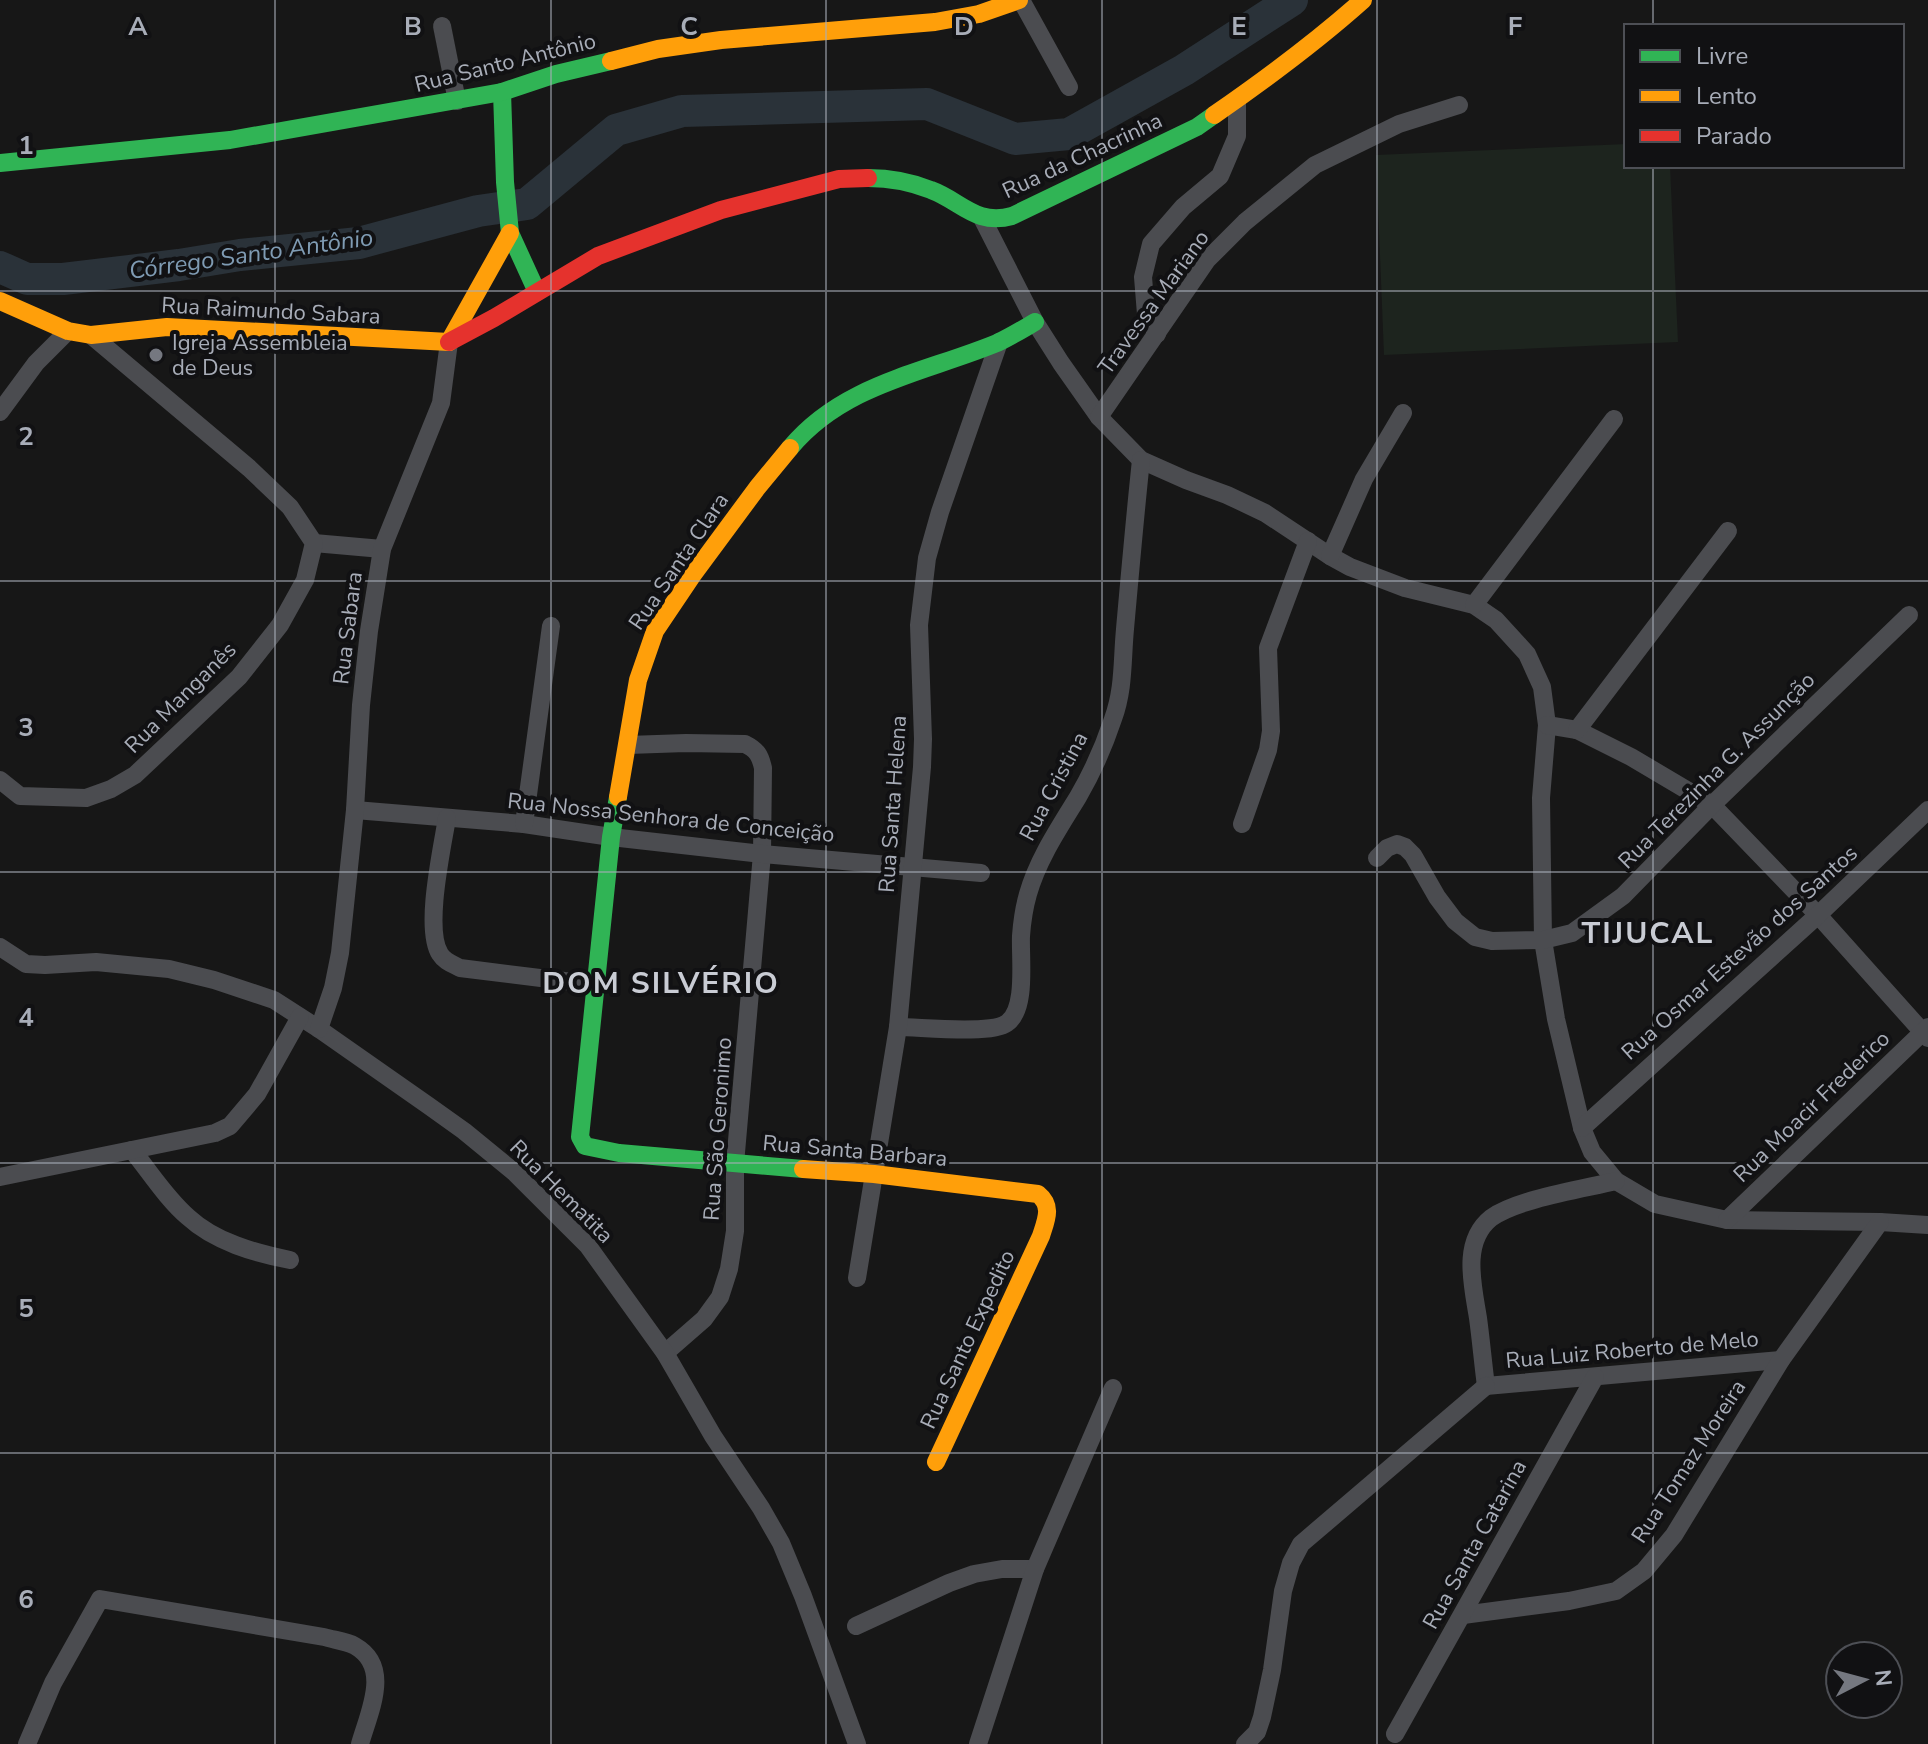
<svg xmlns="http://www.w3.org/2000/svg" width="1928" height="1744" viewBox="0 0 1928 1744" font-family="'Nunito Sans',sans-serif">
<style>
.green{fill:#1d241e}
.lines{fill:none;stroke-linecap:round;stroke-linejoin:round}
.river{stroke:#2a3239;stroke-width:32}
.street{stroke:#4b4c50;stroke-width:18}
.fast{stroke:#30b455;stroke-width:18}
.slow{stroke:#ff9f0a;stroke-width:18}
.jam{stroke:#e5322d;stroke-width:18}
.grid{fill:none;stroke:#a8adb8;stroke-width:2;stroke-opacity:0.55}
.poi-dot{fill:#757880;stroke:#111113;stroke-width:3}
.labels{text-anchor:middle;stroke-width:8;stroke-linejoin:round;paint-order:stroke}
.street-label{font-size:22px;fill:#a8adb8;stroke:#111113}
.poi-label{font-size:22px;fill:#a8adb8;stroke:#111113;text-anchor:start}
.water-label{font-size:24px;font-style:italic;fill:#7f9bb3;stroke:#111113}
.district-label{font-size:30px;font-weight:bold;letter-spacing:2px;fill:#c9ccd4;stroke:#111113}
.grid-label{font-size:26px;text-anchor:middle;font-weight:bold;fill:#a8adb8;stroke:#111113;stroke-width:8;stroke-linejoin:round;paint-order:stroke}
</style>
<rect width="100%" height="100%" fill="#171717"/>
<polygon class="green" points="1626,144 1626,166 1670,166 1678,342 1384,355 1376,155"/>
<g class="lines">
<polyline class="river" points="0,267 27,279 63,279 179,265 240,255 359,243 478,211 527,204 616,130 682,111 927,104 1015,139 1069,134 1184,70 1292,0"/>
<g class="street">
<polyline points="1021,0 1069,87"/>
<polyline points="442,26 457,101"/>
<polyline points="982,218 1035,322 1061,363 1099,417 1141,460 1186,480 1227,495 1265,513 1330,556 1350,567 1405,588 1474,605 1496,620 1527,654 1542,687 1547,725 1541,798 1543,940 1556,1019 1582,1128 1592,1152 1616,1181 1655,1204 1727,1220 1880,1222 1928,1225"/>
<polyline points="1157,334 1146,314 1143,277 1151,244 1183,207 1220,176 1237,136 1237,100"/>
<polyline points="0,412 36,363 68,331"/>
<polyline points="1099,417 1207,260 1245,222 1315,165 1399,124 1459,105"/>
<polyline points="314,543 382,549"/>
<polyline points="1330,556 1364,479 1403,413"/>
<polyline points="1474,605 1614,419"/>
<polyline points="1547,725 1577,730 1631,757 1712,805 1818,915 1928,1038"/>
<polyline points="1577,730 1728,531"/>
<path d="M628,745L686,743L745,744C757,750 760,755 763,768L762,854L735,1164V1231L729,1269L720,1297L704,1319L665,1353"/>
<polyline points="0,780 20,796 86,798 111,789 135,775 239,677 280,625 305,580 314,543 290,507 249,468 91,335"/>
<polyline points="355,810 524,824 611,837 762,854 981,873"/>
<path d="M447,818C442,849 424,929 440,954C445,962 453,964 460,968L597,985"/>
<polyline points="524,824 551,626"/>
<polyline points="1242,824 1268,750 1271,731 1268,648 1308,541"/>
<polyline points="1377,858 1387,848 1397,844 1405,847 1413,855 1437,897 1455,921 1475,937 1492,941 1543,940 1572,933 1623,896 1712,805 1909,615"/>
<polyline points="0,947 26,964 45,965 96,962 169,969 214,980 274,1000 319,1029 429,1106 464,1131 514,1172 588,1246 665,1353 713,1436 761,1508 781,1543 803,1596 857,1744"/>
<path d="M898,1027C921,1027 991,1035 1007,1023C1027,1009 1020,959 1021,936C1022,922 1024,908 1028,894C1038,859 1059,828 1078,797C1092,773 1104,746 1113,719C1124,689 1122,661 1125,629C1130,573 1135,516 1141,460"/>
<polyline points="319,1029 333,988 340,953 355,810 361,705 369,631 382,549 441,403 449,342"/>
<polyline points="1582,1128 1818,915 1928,810"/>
<path d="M132,1150C150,1172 166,1198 188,1217C215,1242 255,1253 290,1260"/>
<polyline points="0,1177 215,1133 230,1126 257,1094 300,1017"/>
<polyline points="1727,1220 1928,1027"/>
<polyline points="857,1278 898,1027 922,767 923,739 919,625 927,558 940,512 999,342"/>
<path d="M1486,1386C1483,1363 1481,1340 1478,1318C1473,1286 1461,1242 1491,1218C1517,1199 1583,1189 1616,1181"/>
<polyline points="1486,1386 1781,1360"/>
<polyline points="1463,1615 1569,1601 1616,1591 1644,1571 1674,1535 1781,1360 1880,1222"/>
<polyline points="856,1626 949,1583 974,1574 1002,1569 1035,1569"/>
<polyline points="1395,1734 1595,1377"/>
<path d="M27,1744L53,1683L100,1599L324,1637C334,1640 346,1641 355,1646C392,1667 369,1712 360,1744"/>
<polyline points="978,1744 1035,1569 1113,1388"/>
<polyline points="1245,1744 1257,1732 1262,1717 1272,1670 1283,1591 1291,1563 1301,1544 1486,1386"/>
</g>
<g class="fast">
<polyline points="502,92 505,182 510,233 537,292"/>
<polyline points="0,163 230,140 502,92 556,74 611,61"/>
<path d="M868,178C889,178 911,182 931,190C961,201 976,226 1012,216L1197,127L1214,115"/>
<path d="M790,448C843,384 924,373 997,343C1010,337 1023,329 1035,322"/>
<polyline points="618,797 611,837 580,1137 585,1146 619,1153 803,1169"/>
</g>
<g class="slow">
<polyline points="611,61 658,49 721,40 935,22 979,14 1019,0"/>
<path d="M1214,115C1266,79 1316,42 1363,0"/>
<polyline points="0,301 68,331 91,335 167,327 449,342"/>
<polyline points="449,342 510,233"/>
<polyline points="618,797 638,680 655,631 692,576 757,488 790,448"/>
<path d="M803,1169L874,1174L1038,1194C1053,1206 1046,1220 1041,1236L936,1462"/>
</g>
<polyline class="jam" points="449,342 494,318 598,256 721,210 839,179 868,178"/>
</g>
<path class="grid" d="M275,0V1744M551,0V1744M826,0V1744M1102,0V1744M1377,0V1744M1653,0V26M1653,166V1744M0,291H1928M0,581H1928M0,872H1928M0,1163H1928M0,1453H1928"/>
<circle class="poi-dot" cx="156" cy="355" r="8"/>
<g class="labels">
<g class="street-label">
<text transform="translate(505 62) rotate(-14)" y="8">Rua Santo Antônio</text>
<text transform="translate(1082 155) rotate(-25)" y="8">Rua da Chacrinha</text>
<text transform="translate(1153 302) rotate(-54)" y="8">Travessa Mariano</text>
<text transform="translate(271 310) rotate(3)" y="8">Rua Raimundo Sabara</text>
<text transform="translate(678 561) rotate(-56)" y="8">Rua Santa Clara</text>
<text transform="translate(347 628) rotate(-83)" y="8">Rua Sabara</text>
<text transform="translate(180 697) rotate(-45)" y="8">Rua Manganês</text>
<text transform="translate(1716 770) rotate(-45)" y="8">Rua Terezinha G. Assunção</text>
<text transform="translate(1053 786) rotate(-62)" y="8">Rua Cristina</text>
<text transform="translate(892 804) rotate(-86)" y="8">Rua Santa Helena</text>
<text transform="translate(671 817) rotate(6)" y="8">Rua Nossa Senhora de Conceição</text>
<text transform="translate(1739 952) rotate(-42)" y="8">Rua Osmar Estevão dos Santos</text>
<text transform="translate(1811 1106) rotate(-44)" y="8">Rua Moacir Frederico</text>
<text transform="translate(717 1129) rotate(-86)" y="8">Rua São Geronimo</text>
<text transform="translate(855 1150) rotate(5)" y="8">Rua Santa Barbara</text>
<text transform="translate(562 1191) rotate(45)" y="8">Rua Hematita</text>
<text transform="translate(967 1339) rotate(-65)" y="8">Rua Santo Expedito</text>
<text transform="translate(1632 1349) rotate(-5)" y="8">Rua Luiz Roberto de Melo</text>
<text transform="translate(1688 1461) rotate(-57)" y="8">Rua Tomaz Moreira</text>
<text transform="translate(1474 1544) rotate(-61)" y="8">Rua Santa Catarina</text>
</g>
<g class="poi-label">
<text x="172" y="350">Igreja Assembleia<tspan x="172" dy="25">de Deus</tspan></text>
</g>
<g class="water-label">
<text transform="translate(251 254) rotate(-8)" y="8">Córrego Santo Antônio</text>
</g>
<g class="district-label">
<text x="1648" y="943">TIJUCAL</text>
<text x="661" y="993">DOM SILVÉRIO</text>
</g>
</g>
<g class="grid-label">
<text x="138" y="35">A</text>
<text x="413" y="35">B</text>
<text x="689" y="35">C</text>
<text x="964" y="35">D</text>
<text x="1239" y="35">E</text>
<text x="1515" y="35">F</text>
<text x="26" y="154">1</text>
<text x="26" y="445">2</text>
<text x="26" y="736">3</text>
<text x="26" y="1026">4</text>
<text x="26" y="1317">5</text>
<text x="26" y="1608">6</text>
</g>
<rect x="1624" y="24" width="280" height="144" fill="#111113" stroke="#4d4f55" stroke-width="2"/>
<rect x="1640" y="50" width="40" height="12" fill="#30b455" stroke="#4d4f55" stroke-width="2"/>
<text x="1696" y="64" font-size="24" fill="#a8adb8">Livre</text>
<rect x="1640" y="90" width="40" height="12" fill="#ff9f0a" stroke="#4d4f55" stroke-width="2"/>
<text x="1696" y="104" font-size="24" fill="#a8adb8">Lento</text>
<rect x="1640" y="130" width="40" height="12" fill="#e5322d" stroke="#4d4f55" stroke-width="2"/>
<text x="1696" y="144" font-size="24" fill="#a8adb8">Parado</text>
<g transform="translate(1864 1680) rotate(84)"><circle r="38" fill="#111113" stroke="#4d4f55" stroke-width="2"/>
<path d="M0-6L14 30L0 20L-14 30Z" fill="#757880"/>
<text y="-12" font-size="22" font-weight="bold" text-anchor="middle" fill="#a8adb8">N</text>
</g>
</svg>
